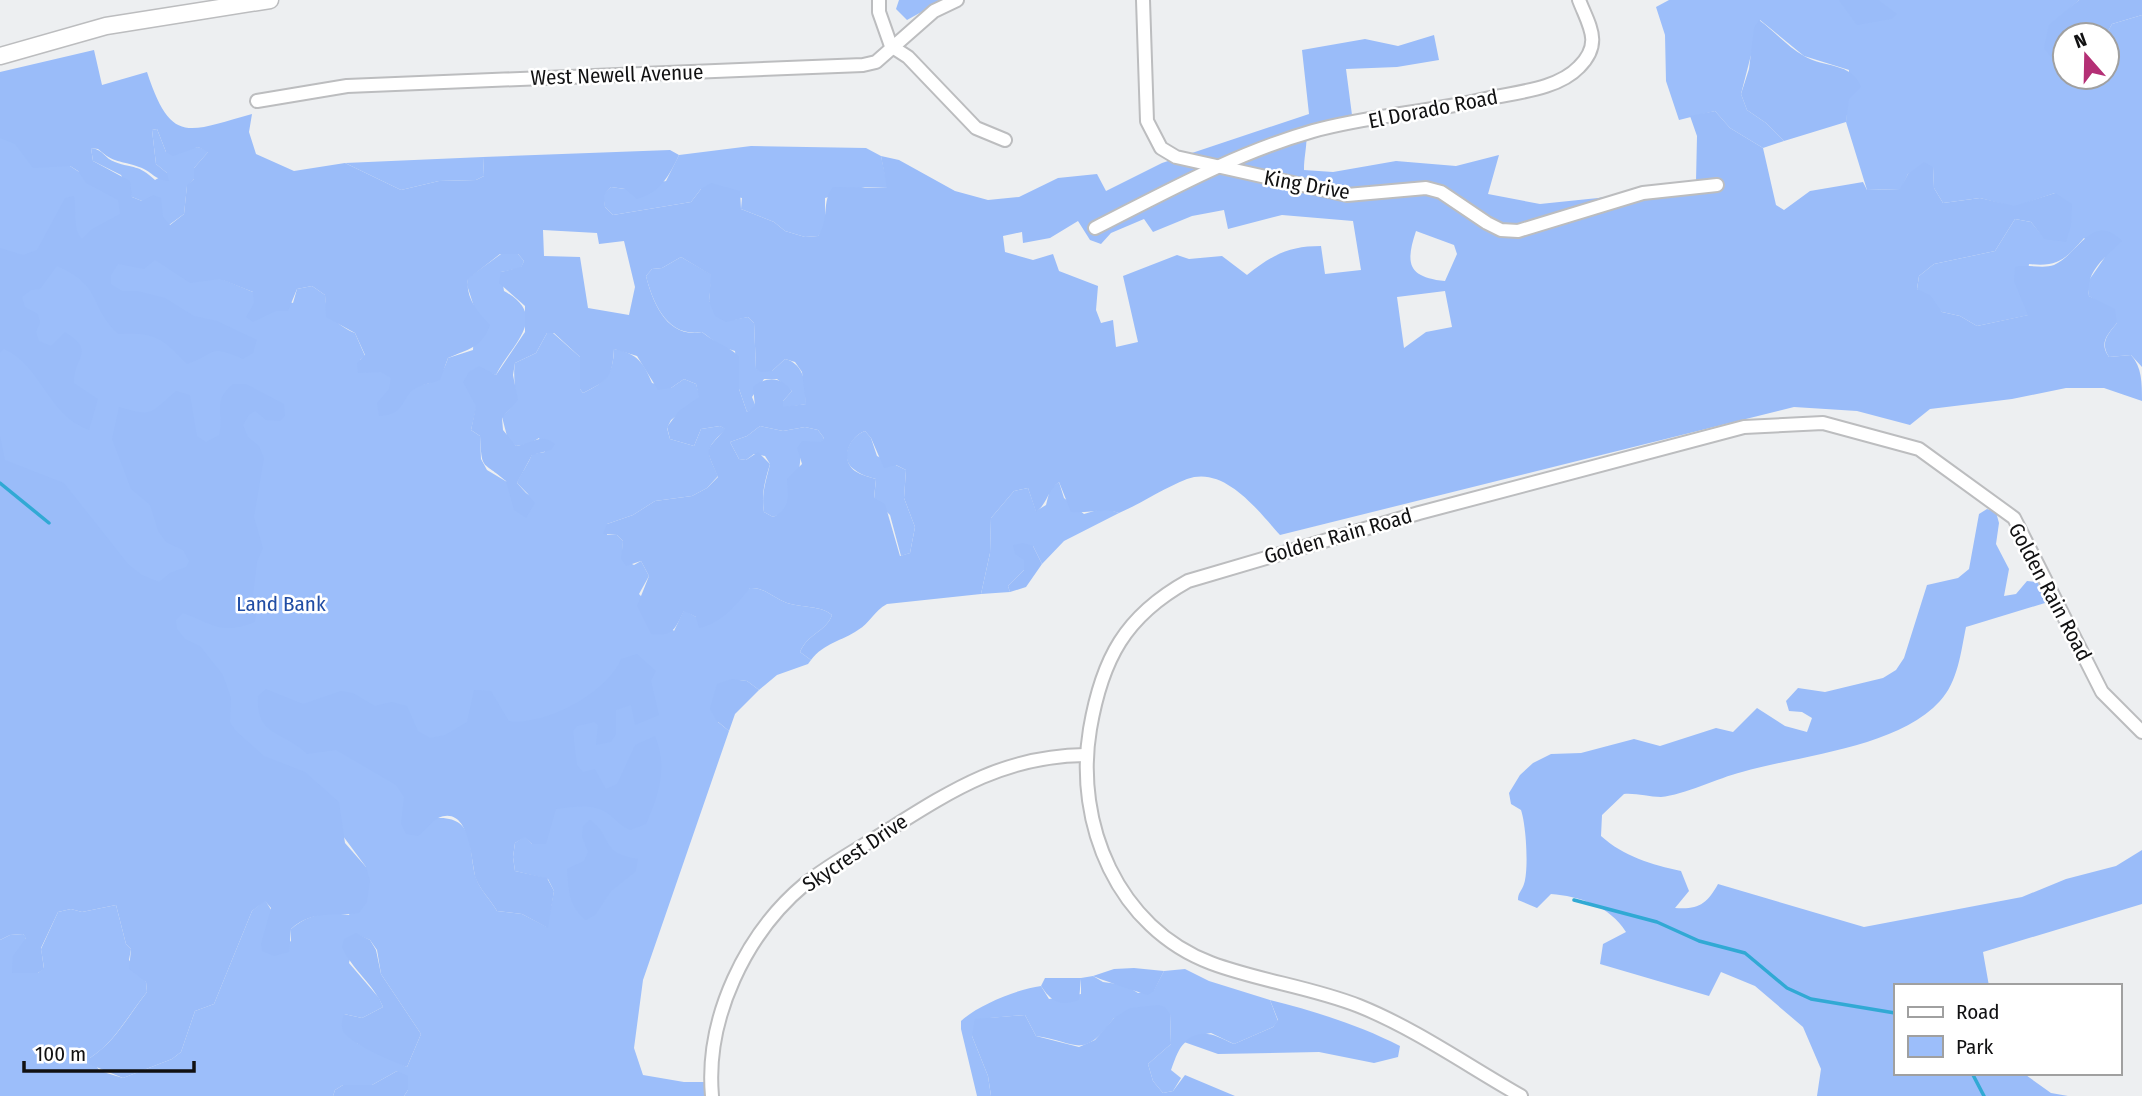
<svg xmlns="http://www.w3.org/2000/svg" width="2142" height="1096" viewBox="0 0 2142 1096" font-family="'Fira Sans Condensed',sans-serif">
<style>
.green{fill:#9cbefa;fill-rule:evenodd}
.forest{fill:#9abcf9;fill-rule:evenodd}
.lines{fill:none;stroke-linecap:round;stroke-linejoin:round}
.stream{stroke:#31a9d4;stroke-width:3.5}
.minor-casing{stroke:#bcbdbf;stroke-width:16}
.major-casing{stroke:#bcbdbf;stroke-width:19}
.minor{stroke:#fff;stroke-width:12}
.major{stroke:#fff;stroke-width:16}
.labels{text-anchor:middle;stroke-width:5;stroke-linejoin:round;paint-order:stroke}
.street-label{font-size:21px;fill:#111112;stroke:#fff}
.park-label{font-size:21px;fill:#204da4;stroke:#fff}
</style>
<rect width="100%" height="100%" fill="#edeff1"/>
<g class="green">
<polygon points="899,0 943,0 907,20 896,9"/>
<path d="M1669,0H2079L2066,12L2056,63L2065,68V77H2107L2106,35L2112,24L2142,15V367L2131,355L2109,357C2100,343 2107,335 2117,323L2103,305L2089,296L2087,283L2105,257L2084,238C2065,260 2058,267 2029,264L2024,300L2029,315L1977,326L1960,316L1942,312L1917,289L1919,276L1934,264L1995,251L2015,219L2031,222L2045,239L2055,193L2014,207L1980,198L1943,203L1934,188L1933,167L1908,174L1901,189L1867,190L1846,122L1849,70L1804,56L1760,20L1741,94L1747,110L1766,123L1784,141L1763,148L1730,128L1715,111L1679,120L1666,81L1665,35L1656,7Z"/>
<path d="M157,129L166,152L198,147L209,151L194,168V179L187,186L184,214L169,225L142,201L132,197L121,175L93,161L91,148C103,149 105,159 115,162C134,169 138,164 155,180L167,173L156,164L152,130Z"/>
<path d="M16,136L70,166L131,206L224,280L253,292L293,303L297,289L312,286L325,295C325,314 338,326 355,333L365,356L360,360C391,375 433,408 448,358L473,350L475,310L467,285L468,278L501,254H518L524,261L521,268L501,272L504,291C551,317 511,344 496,375L485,371L471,430L480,436L481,459L487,470L529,495L517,483C521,473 528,465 532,454L545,452L539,438L529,444L516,446L508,440L502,417C524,397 511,388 515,363L536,353L547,333H553L580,357V389L583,393C606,382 613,375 614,349C637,353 644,363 652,383L671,388L684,379L696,384L700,397L671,420L667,428L670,439L694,446L701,429L720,426L726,429C704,450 706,450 718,476L707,488L692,496L655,501L633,515L607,524V535H617L623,541L622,559L634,565L641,561L649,576L639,594L674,631L684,610L696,617L750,588C764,587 774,598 787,603C802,608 820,605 832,615C826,632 808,633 800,652L811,660L808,664L777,675L759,690L747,681L738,680L718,722L729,731L643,980L634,1048L643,1075L684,1082H706L705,1096H404L408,1090L397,1071L372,1085H343L335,1090L333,1096H0V940L10,935L23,934L26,937L19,973H38L44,968L41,949L58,912L71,909L82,912L116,905L126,944L131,949L129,960L146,982L147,992C128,1015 116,1041 90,1058L100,1071L123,1078L172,1059L181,1052L195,1011L214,1004L252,911L265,900L291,942V929C308,914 327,911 349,915L366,867L343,836L139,928L0,775V137ZM520,776L545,843L532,844L525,836L515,843L513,857L515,871L548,879L554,891L547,927L522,914L497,911C491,900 480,890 476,878C468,852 477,816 437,818ZM356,934L370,940L377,950L381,974L421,1034L407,1067L357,1043L344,1014L362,1018L383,1007L379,998L349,963Z"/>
<polygon points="751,146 866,148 881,156 888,188 865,187 825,198 825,227 818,236 805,237 785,231 774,222 741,209 742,198 701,189 691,202 613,215 605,207 603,195 611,187 625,189 666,181 679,155"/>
<polygon points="483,157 484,176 476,180 439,181 401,190 345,163"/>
<path d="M681,257L712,275L709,301L726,321L748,317L754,323L756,369L772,371L785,359C805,364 806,385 806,404L783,408V401L792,391L777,379H764L752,397L756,407L747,412L739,389L735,351L722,347L702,332C668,338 653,304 646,276L652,269L662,268Z"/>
<path d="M760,426L783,431L805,427L818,430L824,438L822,442L811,444L800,455C802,465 792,504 784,512C781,515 777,515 773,517L764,512C761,494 766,481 770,464L765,456L754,454L746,460L739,459L730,442L747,436Z"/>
<path d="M865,431L871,438L877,456L906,470L904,498L915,527L910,553L901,556L890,515L874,499L876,479C869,477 861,475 855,470C838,459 850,436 865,431Z"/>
<polygon points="1059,482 1064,498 1084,514 1104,508 1119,513 1064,541 1042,564 1033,546 1024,560 1024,570 1008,586 1010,592 981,594 990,553 991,518 1014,491 1028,488 1036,511 1046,505 1050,489"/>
<path d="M1185,969L1209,981L1270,1000L1278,1021L1273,1027L1234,1044L1211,1033C1182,1039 1181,1043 1171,1070L1181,1078L1173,1091L1163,1093L1153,1081L1148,1064L1171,1044L1170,1014L1114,1018C1082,1061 1078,1042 1036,1036L1025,1015L990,1018L972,1036L988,1076L991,1096H977L961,1029V1021C978,1005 1018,989 1041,986L1049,999L1081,994V978L1093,976L1103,982L1125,985L1138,993L1154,990L1164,971Z"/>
</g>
<g class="forest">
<polygon points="1839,0 1878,0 1897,14 1891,19 1857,25"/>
<polygon points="2079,0 2142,0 2142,15 2112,24 2106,35 2065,35 2065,68 2056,63 2044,48 2049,25"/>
<path d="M1759,20C1774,31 1788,47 1804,56C1824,68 1852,62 1861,87L1849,99L1846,122L1784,141L1766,123L1747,110L1741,94L1749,69L1754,28Z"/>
<path d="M1434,35L1439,60L1397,67L1346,69L1352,115L1306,128C1308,144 1304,155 1304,170L1333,172L1396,161L1456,166L1499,155L1488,194L1540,204L1598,198L1696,181L1697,136L1690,116L1715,111L1730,128L1763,148L1776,205L1784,210L1810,191L1863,182L1867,190L1900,189L1908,174L1924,162L1933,167L1934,188L1943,203L1980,198L2014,206L2055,193L2072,204L2071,225L2066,242L2044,239L2031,222L2015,219L1995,251L1934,264L1919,276L1917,289L1930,295L1942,312L1960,316L1977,326L2028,315L2014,281L2015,267C2027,264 2043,269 2054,265C2079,254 2092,211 2122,241C2105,258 2085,271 2089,296L2115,309L2117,323C2107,335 2099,343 2109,357L2131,355C2142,367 2142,383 2142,401L2104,388H2066L2012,399L1930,409L1910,425L1857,411L1794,407L1280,535C1259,512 1225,465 1187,479C1164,488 1142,503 1119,513C1101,507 1089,514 1071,512L1059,482C1047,491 1048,503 1036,512L1028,488L1014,491L991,518L990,553L981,594L887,604C874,611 870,623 858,630C842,641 824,643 811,660L800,652C808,633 826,632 832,615C820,605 802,608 787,603C774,598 764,587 750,588C736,605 722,623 699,628L696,617L684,611C675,629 673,637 651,634L637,606L649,576L641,561L626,566L621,559L623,541L617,535L603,534L607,524L633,515L655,501L692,496L707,488L718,477C704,445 705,453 725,429L720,426L701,429L694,446L670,439L667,427L679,411L699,397L696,384L684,379L671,388L658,390L637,356L614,349C612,378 609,380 583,393L580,389V357L554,333H547L536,353L515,363L513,375L518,400L502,418L503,430L516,446C532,444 541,432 555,444L551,450L532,455L517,483L535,503L526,518L514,510L506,481C482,460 482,472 480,436L471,430L476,406L463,382L469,372L479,366L496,375L525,332V306L499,283L501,272L521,267L524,261L518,254H500L468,279C465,297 478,313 490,325C482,348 468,349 448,358L440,380C432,383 425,384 418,387C400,395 408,415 379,416L377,403L389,389L391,378L381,372L358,373L357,363L365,355L355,333L326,317L325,295L312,286L297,289L288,311H276L253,322L246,317L254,303L253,292L220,279L190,283L155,260L144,269L118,264L111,275V284L122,291H137L165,298L194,316L217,321L257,340L253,353L243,359C207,344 219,353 187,364C162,338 156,332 118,334C88,305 103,286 57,266L40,289L31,290L22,297L25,307L38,314L40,323L36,332L39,341L51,346L65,332C97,352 73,357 74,383L98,399L89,430C47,415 42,366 4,349L0,353V248L23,255L37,250L65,198L74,196C77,210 72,229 82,239L92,229L120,214L118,200L86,183L78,171L70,166L33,168L15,144L0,138V72L94,50L102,85L147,72C171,145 187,132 252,114L249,132L256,154L294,171L345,163L401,190L439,181L476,180L484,176L483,157L670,150L679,155C669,176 661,192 637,199L625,189L611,187L604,195L605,207L613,215L691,202L701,189L711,183L740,191L741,209L774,222L785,231L805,237L818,236C830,219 821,202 833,187L887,188L881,156L899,160L955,191L988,200L1019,197L1058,178L1097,174L1106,191L1162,163L1309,114L1302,50L1365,39L1398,46ZM157,129L166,152L173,156L198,147L208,152L194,168V179L187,185L184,214L170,225L163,217L161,198L153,195L142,201L132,197L130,181L93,161L91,148L98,149C115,164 120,160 139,167C152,171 154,180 169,181L167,173L156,164L152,130ZM1224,210L1228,229L1282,215L1353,221L1361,270L1325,274L1321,246C1289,246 1272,255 1247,275L1222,256L1189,259L1177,255L1123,276L1138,342L1116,347L1113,320L1101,323L1096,310L1098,286L1059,271L1053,254L1033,260L1005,252L1003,236L1022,232L1023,243L1050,238L1078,221L1090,240L1101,244L1111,233L1144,219L1153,232L1192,216ZM543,230L597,233L599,244L624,241L635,287L629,315L588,308L580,257L544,256ZM1416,231L1454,245L1457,254L1445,281C1408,277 1405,264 1416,231ZM681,257L711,275L709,301L715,316L726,322L748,317L754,323L756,369L761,372L772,371L785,359L795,362L802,372L806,404L783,407V401L792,391C780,376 767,376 753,387L755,406L747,412L739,389V357C733,348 713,342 702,332C668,339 653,304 646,276L652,269L662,268ZM1445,291L1452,327L1426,332L1404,348L1397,297ZM760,426L783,431L805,427L818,430L824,438L821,442L802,441L797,448L802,464L787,479C788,497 791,508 773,517L764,512C761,494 765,481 770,464L758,452L746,460L739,459L730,442L747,436ZM865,431L871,438L884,468L896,465L906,470L904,498L915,527L910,553L900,556L885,504L874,498L876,479C869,477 861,475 855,471C839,459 850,436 865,431Z"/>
<path d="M233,384H246L284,404L285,416L280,421L266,420L255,411L249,415L243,425L248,437L259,446L264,458L254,517L263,548L257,562L253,595L257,610L255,622C221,635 215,625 183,613L176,620L177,629L185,639L200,646L223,675L231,698L230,722L235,730L264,756L305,772L339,802L345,843L366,867L370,881L367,902L359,913C333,917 313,909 291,929L289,952L274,956L262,951L261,944L271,908L265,901L252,911L214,1004L195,1011L181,1052L172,1059L123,1078L89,1064L90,1058C116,1041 128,1016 147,992L146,982L129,969L131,949L126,944L116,905L82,912L71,909L58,912L41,948L44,969L38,973H12L13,956L26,938L23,934L10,935L0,940V436L5,460L64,483L128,564L142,575L159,582L170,573L186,567L189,561L183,550L166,542L158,531L150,505L131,489L112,439L119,407C154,417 149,414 176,391L190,395L197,436L206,442L219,435C225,414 211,402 233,384Z"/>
<path d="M1987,509L1996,512L1999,523L1996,544L2009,569L2004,596L2016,594L2027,581L2038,582L2045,603L1966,627C1961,651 1958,682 1940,701C1897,748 1801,755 1742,772C1718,778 1684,795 1661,797C1649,797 1636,793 1624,794L1602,815L1601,836C1623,856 1652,865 1681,871L1689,891L1675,908C1698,910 1707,904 1718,884L1864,927L2022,897L2066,879L2116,866L2142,850V904L1983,952L1989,986H1895V1073H2023L2051,1093L2068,1096H1817L1821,1069L1803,1027L1755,986L1721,972L1709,996L1600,964L1603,944L1626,932C1610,906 1579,896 1551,894L1537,908L1518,900C1518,892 1522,891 1524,884C1529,870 1526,824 1521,810L1511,804L1509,793L1520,775L1533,763L1551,754L1581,753L1634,739L1660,746L1716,728L1733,732L1757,708L1785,726L1807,732L1812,718L1802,712L1789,711L1786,701L1798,688L1825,692L1883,678L1896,670L1904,658L1927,585L1958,578L1969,569L1979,514Z"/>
<polygon points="1023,543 1033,546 1042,564 1026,587 1010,592 1008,586 1024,570 1024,560 1015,554 1013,545"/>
<path d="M637,654L656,671L651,681L659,715L635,725L631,705L616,710V734L611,742L596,745L598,725L594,722L577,726L573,731L577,765L583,772L595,769L606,789L617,784L635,745L655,736C668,767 659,795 646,824L630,830C620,826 616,819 607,813C594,803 571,807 556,809L546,844H532L525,837L515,843L513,857L515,871L547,878L554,891L548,928L522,914L497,911C491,900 480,890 476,879C471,863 471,804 438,818C432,821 424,832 418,836L406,834L401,824L404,797L396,785L336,750L307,754C284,731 255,737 258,696L266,689L303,704L341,691L353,693L375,706L392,702L407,706L418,731L430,738L445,735L467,722L474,690L491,691L509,721C545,726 607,693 621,659Z"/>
<polygon points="732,679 747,681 759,690 735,714 729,731 717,721 710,709 717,684"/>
<path d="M590,820C613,836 599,853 638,859L636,871L611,891L595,915L586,920C568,905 569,891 567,869L584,861L588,852L582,836L583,826Z"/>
<path d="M356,933L370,940L376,950L381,974L421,1034L407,1067C393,1062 349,1043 343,1031C341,1025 342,1020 344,1014L362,1018L383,1007C374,984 352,970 342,947L344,939Z"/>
<path d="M1134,968L1164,971L1154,991L1148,995C1140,993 1099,979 1093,976L1114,969Z"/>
<path d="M1045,978H1081L1079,1000C1059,1007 1051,1001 1041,986Z"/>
<path d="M1270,1000C1314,1011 1359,1025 1400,1046L1398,1057L1374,1063L1319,1052L1218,1054L1184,1042C1202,1027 1215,1035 1234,1044L1273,1027L1278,1020Z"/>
<polygon points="1159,1005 1165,1007 1170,1014 1171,1044 1148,1064 1153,1081 1163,1093 1173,1091 1185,1075 1235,1096 991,1096 988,1076 972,1036 975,1019 1025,1015 1036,1036 1079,1047 1095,1040 1114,1018 1130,1008"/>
<polygon points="397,1071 408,1076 408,1090 404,1096 333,1096 335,1090 343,1085 372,1085"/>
</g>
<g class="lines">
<g class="stream">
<polyline points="0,483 49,523"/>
<polyline points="1574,900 1657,922 1699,941 1745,953 1787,988 1811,999 1895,1013"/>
<polyline points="1972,1073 1984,1096"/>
</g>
<g class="minor-casing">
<g id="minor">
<polyline points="879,0 879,12 891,46 908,57 976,128 1005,140"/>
<polyline points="1143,0 1147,121 1161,148 1176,157 1347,195 1426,188 1441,192 1487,223 1501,230 1518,231 1643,193 1717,185"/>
<polyline points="257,101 347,86 863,65 876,62 934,11 957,0"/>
<path d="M1095,228C1166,192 1236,153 1313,131C1370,115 1432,112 1490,98C1518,92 1558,89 1579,67C1603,43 1589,26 1579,0"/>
<path d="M712,1096C705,1018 746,933 805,884C831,863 862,847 890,829C955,788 1006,756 1085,755"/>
<path d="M1521,1096C1468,1066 1416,1029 1359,1006C1311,987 1259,981 1211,963C1118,928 1074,824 1090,729C1102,659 1125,616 1188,581L1419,513L1744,427L1823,423L1919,449L2014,518L2102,692L2142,732"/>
</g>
</g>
<g class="major-casing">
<polyline id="major" points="0,56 106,26 270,0"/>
</g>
<use href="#minor" class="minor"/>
<use href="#major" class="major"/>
</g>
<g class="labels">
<g class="street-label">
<text transform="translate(617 75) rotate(-2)" y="7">West Newell Avenue</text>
<text transform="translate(1433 109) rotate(-11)" y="7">El Dorado Road</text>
<text transform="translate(1307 185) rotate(10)" y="7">King Drive</text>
<text transform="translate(1338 536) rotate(-16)" y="7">Golden Rain Road</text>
<text transform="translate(2050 592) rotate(62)" y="7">Golden Rain Road</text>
<text transform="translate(855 853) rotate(-34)" y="7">Skycrest Drive</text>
</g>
<g class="park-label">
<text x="281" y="611">Land Bank</text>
</g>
</g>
<rect x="1894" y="984" width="228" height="91" fill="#ffffff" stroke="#a0a0a0" stroke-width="2"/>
<rect x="1908" y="1007" width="35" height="10" fill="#ffffff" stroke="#a0a0a0" stroke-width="2"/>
<text x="1956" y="1019" font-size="21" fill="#111112">Road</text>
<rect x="1908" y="1036" width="35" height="21" fill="#9cbefa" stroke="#a0a0a0" stroke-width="2"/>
<text x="1956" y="1054" font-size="21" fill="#111112">Park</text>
<g transform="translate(2086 56) rotate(340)"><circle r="33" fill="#ffffff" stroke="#a0a0a0" stroke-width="2"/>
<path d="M0-5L12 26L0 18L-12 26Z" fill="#b42f75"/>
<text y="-10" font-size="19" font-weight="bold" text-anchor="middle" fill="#111112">N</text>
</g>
<path d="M24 1061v10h170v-10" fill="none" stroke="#111112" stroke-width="3.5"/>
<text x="35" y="1061" font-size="21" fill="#111112" stroke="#ffffff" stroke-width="5" paint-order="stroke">100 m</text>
</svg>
